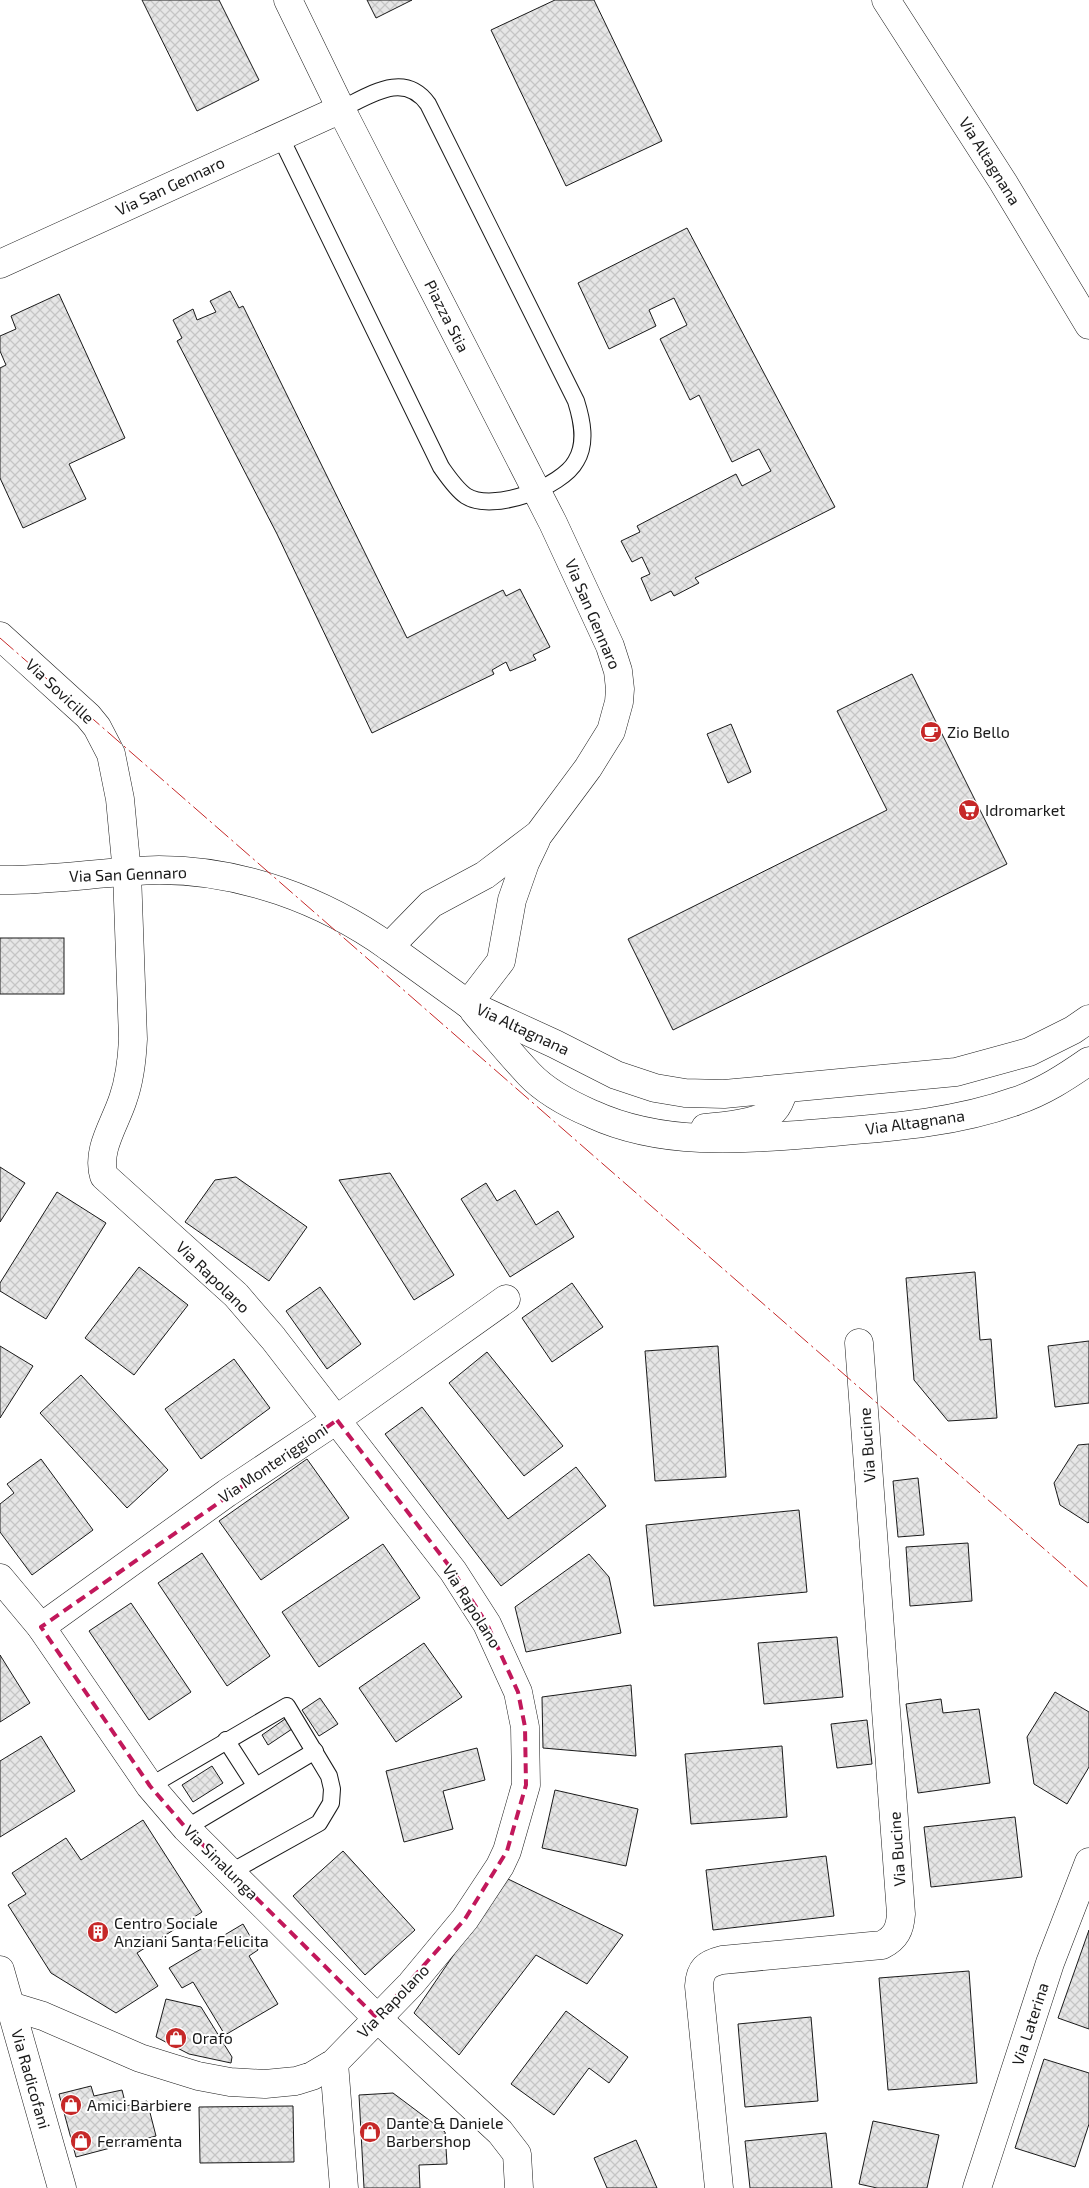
<svg xmlns="http://www.w3.org/2000/svg" width="1089" height="2188" viewBox="0 0 1089 2188" font-family="'Exo 2',sans-serif">
<style>
.building{fill:url(#building-cross-hatch);stroke:#1a1a1a}
.lines{fill:none;stroke-linecap:round;stroke-linejoin:round}
.service-casing{stroke:#1a1a1a;stroke-width:18}
.minor-casing{stroke:#1a1a1a;stroke-width:29}
.tertiary-casing{stroke:#1a1a1a;stroke-width:29}
.service{stroke:#fff;stroke-width:16}
.minor{stroke:#fff;stroke-width:28}
.tertiary{stroke:#fff;stroke-width:28}
.power{stroke:#c62828;stroke-width:1;stroke-dasharray:18 4 2.5 4;stroke-linecap:butt}
.marked{fill:none;stroke:#c2185b;stroke-width:4;stroke-dasharray:10 6;stroke-linejoin:round}
.labels{text-anchor:middle;stroke-width:4;stroke-linejoin:round;paint-order:stroke}
.street-label{font-size:16px;fill:#1a1a1a;stroke:#fff}
.poi-label{font-size:16px;fill:#1a1a1a;stroke:#fff;text-anchor:start}
</style>
<defs>
<pattern id="building-cross-hatch" width="8" height="8" patternUnits="userSpaceOnUse" patternTransform="scale(1.25)"><rect width="8" height="8" fill="#e6e6e6"/><path d="M0 0l8 8M0 8l8-8" fill="none" stroke="#c5c5c5"/></pattern>
</defs>
<rect width="100%" height="100%" fill="#fff"/>
<g class="building">
<polygon points="142,0 219,0 259,80 197,111"/>
<polygon points="367,0 412,0 376,18"/>
<polygon points="555,0 594,0 662,141 566,186 491,30"/>
<polygon points="687,228 835,507 695,578 699,583 674,596 671,591 651,601 641,578 650,574 642,557 632,562 621,541 640,532 637,526 736,474 742,486 771,471 759,449 732,462 699,395 690,400 660,339 687,325 674,298 649,310 656,326 609,349 578,283"/>
<polygon points="230,291 239,308 243,306 407,638 503,590 506,596 520,589 550,647 533,655 536,660 510,671 506,662 492,670 494,674 372,733 277,534 177,341 182,338 173,320 193,309 197,320 216,312 210,301"/>
<polygon points="59,294 125,438 69,464 86,499 23,528 0,478 0,368 6,365 0,351 0,336 16,329 11,316"/>
<polygon points="912,674 1007,864 673,1030 628,939 887,810 837,711"/>
<polygon points="731,724 751,772 728,783 707,734"/>
<rect x="0" y="938" width="64" height="56"/>
<polygon points="0,1167 25,1183 0,1222"/>
<polygon points="390,1173 454,1275 414,1300 339,1180"/>
<polygon points="236,1177 307,1227 269,1281 185,1222 215,1180"/>
<polygon points="486,1183 497,1201 515,1190 536,1225 558,1211 574,1237 510,1277 461,1199"/>
<polygon points="57,1192 106,1223 46,1319 0,1291 0,1283"/>
<polygon points="139,1267 188,1305 134,1375 85,1338"/>
<polygon points="975,1272 980,1340 991,1339 997,1418 948,1421 914,1380 906,1278"/>
<polygon points="572,1283 603,1327 552,1362 522,1318"/>
<polygon points="320,1287 361,1344 327,1369 286,1311"/>
<polygon points="1089,1341 1089,1403 1055,1407 1048,1346"/>
<polygon points="0,1346 33,1366 0,1418"/>
<polygon points="718,1346 726,1477 655,1481 645,1351"/>
<polygon points="487,1352 563,1446 524,1476 449,1383"/>
<polygon points="234,1359 270,1408 201,1459 165,1409"/>
<polygon points="81,1375 168,1470 127,1508 40,1413"/>
<polygon points="422,1407 508,1519 576,1467 606,1506 501,1586 385,1434"/>
<polygon points="1089,1444 1089,1522 1088,1523 1060,1505 1054,1483 1078,1445"/>
<polygon points="41,1459 93,1530 32,1575 0,1532 0,1504 14,1493 7,1484"/>
<polygon points="307,1459 349,1518 261,1580 219,1521"/>
<polygon points="918,1478 924,1535 898,1537 893,1481"/>
<polygon points="799,1510 807,1592 654,1606 646,1525"/>
<polygon points="968,1543 972,1601 910,1606 906,1547"/>
<polygon points="383,1544 420,1598 319,1667 282,1612"/>
<polygon points="202,1553 270,1656 227,1686 158,1583"/>
<polygon points="589,1554 609,1577 621,1633 526,1652 515,1607"/>
<polygon points="131,1603 191,1692 149,1720 89,1631"/>
<polygon points="837,1637 843,1697 764,1704 758,1643"/>
<polygon points="424,1643 462,1697 396,1742 359,1688"/>
<polygon points="0,1655 30,1703 0,1722"/>
<polygon points="631,1685 636,1756 543,1748 542,1697"/>
<polygon points="1055,1692 1089,1712 1089,1767 1067,1804 1034,1784 1027,1737"/>
<polygon points="320,1698 338,1724 319,1736 302,1710"/>
<polygon points="941,1699 943,1713 979,1709 990,1783 918,1793 906,1704"/>
<polygon points="285,1719 292,1729 268,1745 262,1735"/>
<polygon points="867,1720 872,1764 837,1768 831,1724"/>
<polygon points="41,1736 75,1791 0,1837 0,1761"/>
<polygon points="782,1746 787,1817 691,1824 685,1754"/>
<polygon points="477,1748 485,1780 443,1791 453,1829 404,1842 386,1771"/>
<polygon points="212,1766 223,1783 193,1802 182,1785"/>
<polygon points="555,1790 638,1809 626,1866 542,1848"/>
<polygon points="1015,1817 1022,1877 931,1887 924,1827"/>
<polygon points="143,1820 202,1912 137,1953 158,1986 116,2013 51,1973 8,1905 26,1894 12,1873 66,1838 81,1860"/>
<polygon points="343,1851 415,1930 365,1975 293,1896"/>
<polygon points="826,1856 834,1916 713,1930 706,1870"/>
<polygon points="506,1878 623,1935 587,1984 536,1955 459,2055 414,2013"/>
<polygon points="243,1924 258,1950 249,1956 278,2004 225,2035 193,1982 182,1988 169,1968"/>
<polygon points="1089,1930 1089,2029 1058,2018"/>
<polygon points="969,1971 977,2083 888,2090 879,1978"/>
<polygon points="166,1999 201,2007 232,2057 231,2063 189,2054 156,2037"/>
<polygon points="566,2011 628,2057 609,2083 589,2068 554,2115 511,2084"/>
<polygon points="811,2017 818,2101 745,2107 738,2024"/>
<polygon points="1044,2059 1089,2073 1089,2124 1075,2167 1015,2148"/>
<polygon points="91,2086 94,2096 122,2090 126,2106 147,2101 156,2136 76,2157 59,2094"/>
<polygon points="393,2093 445,2132 447,2164 419,2165 420,2188 364,2188 359,2095"/>
<polygon points="293,2106 294,2162 200,2163 199,2107"/>
<polygon points="873,2121 939,2135 927,2188 877,2188 859,2184"/>
<polygon points="826,2133 832,2188 750,2188 745,2141"/>
<polygon points="636,2140 657,2188 607,2188 594,2158"/>
</g>
<g class="lines">
<g class="service-casing">
<g id="service">
<path d="M280,136L441,467C448,477 456,489 466,496C493,513 562,487 576,461C587,443 582,420 576,401L428,104C404,70 369,96 341,109"/>
<polyline points="226,1740 255,1785"/>
<polyline points="150,1786 287,1706 329,1776 332,1789 331,1803 319,1823 231,1872"/>
<polyline points="186,1828 315,1751"/>
</g>
</g>
<g class="minor-casing">
<g id="minor">
<polyline points="288,0 341,109"/>
<path d="M0,636L88,716L97,727L111,754L120,799L127,873L133,1039C132,1060 130,1079 123,1099C115,1124 96,1150 104,1176L236,1295L273,1338L453,1571L487,1624L518,1692L525,1727L526,1785L507,1851L500,1866L465,1919L411,1984L334,2063L312,2076L296,2081L265,2084L230,2082L198,2076L140,2058L43,2016L10,2006L0,2007"/>
<path d="M0,880C53,881 106,871 159,870C241,870 323,900 389,947"/>
<path d="M705,1128C723,1126 760,1124 774,1110C779,1105 782,1096 784,1089"/>
<polyline points="0,1578 41,1627 150,1786 186,1828 377,2018 500,2132 517,2154 519,2188"/>
<polyline points="41,1627 227,1493 326,1427 506,1299"/>
<polyline points="334,2063 344,2188"/>
<path d="M719,2188L699,1986C700,1969 706,1964 722,1960L882,1945C896,1938 900,1929 901,1914L859,1343"/>
<polyline points="977,2188 1050,1963 1089,1862"/>
</g>
</g>
<g class="tertiary-casing">
<g id="tertiary">
<polyline points="886,0 1003,182 1089,325"/>
<polyline points="0,264 341,109 553,523 610,646 618,671 620,689 619,702 611,731 588,768 539,834 485,875 431,904 389,947 468,1004 555,1044 616,1075 655,1088 685,1093 724,1094 956,1072 1029,1052 1073,1030 1089,1019"/>
<polyline points="468,1004 501,961 512,900 525,863 536,840"/>
<path d="M474,1011C492,1032 510,1054 529,1074C545,1091 571,1105 592,1114C668,1149 754,1138 834,1132C896,1127 958,1122 1016,1101C1043,1092 1066,1077 1089,1061"/>
<polyline points="0,1970 62,2188"/>
</g>
</g>
<use href="#service" class="service"/>
<use href="#minor" class="minor"/>
<use href="#tertiary" class="tertiary"/>
<polyline class="power" points="0,638 1089,1588"/>
</g>
<path class="marked" d="M337,1420L453,1571L487,1624L518,1692L525,1727L526,1785L507,1851L465,1919L377,2018L186,1828L150,1786L41,1627Z"/>
<defs>
<g id="cafe-disc" transform="scale(1.125)"><circle r="9.5" fill="#c62828" stroke="#fff"/><path d="M-5.5-4.5H6V0H3Q3 3.5 0 3.5H-2.5Q-5.5 3.5-5.5 0ZM3-3.2v2h1.7v-2ZM-6 4.5H4V6H-6Z" fill="#fff"/></g>
<g id="supermarket-disc" transform="scale(1.125)"><circle r="9.5" fill="#c62828" stroke="#fff"/><path d="M-6-5.5h2.5l.6 2H6L4.5 2H-2.5L-4.4-4H-6ZM-1.5 3.2a1.3 1.3 0 1 0 .1 0ZM3 3.2a1.3 1.3 0 1 0 .1 0Z" fill="#fff"/></g>
<g id="building-disc" transform="scale(1.125)"><circle r="9.5" fill="#c62828" stroke="#fff"/><path d="M-4-6H4V6H1V3H-1V6H-4ZM-2.5-4.3h1.7v1.8h-1.7ZM.8-4.3h1.7v1.8H.8ZM-2.5-1h1.7V.8h-1.7ZM.8-1h1.7V.8H.8Z" fill="#fff"/></g>
<g id="shop-disc" transform="scale(1.125)"><circle r="9.5" fill="#c62828" stroke="#fff"/><path d="M-5-2.5h2.3a2.7 3.5 0 0 1 5.4 0H5L5.5 6h-11ZM-1.5-2.5h3a1.5 2.3 0 0 0-3 0Z" fill="#fff"/></g>
</defs>
<g fill-rule="evenodd">
<use href="#cafe-disc" x="931" y="732"/>
<use href="#supermarket-disc" x="969" y="810"/>
<use href="#building-disc" x="98" y="1932"/>
<use href="#shop-disc" x="176" y="2038"/>
<use href="#shop-disc" x="71" y="2105"/>
<use href="#shop-disc" x="370" y="2132"/>
<use href="#shop-disc" x="81" y="2141"/>
</g>
<g class="labels">
<g class="street-label">
<text transform="translate(990 161) rotate(58)" y="6">Via Altagnana</text>
<text transform="translate(170 186) rotate(-25)" y="6">Via San Gennaro</text>
<text transform="translate(447 316) rotate(63)" y="6">Piazza Stia</text>
<text transform="translate(593 614) rotate(67)" y="6">Via San Gennaro</text>
<text transform="translate(60 691) rotate(43)" y="6">Via Sovicille</text>
<text transform="translate(128 874) rotate(-2)" y="6">Via San Gennaro</text>
<text transform="translate(523 1029) rotate(25)" y="6">Via Altagnana</text>
<text transform="translate(915 1122) rotate(-8)" y="6">Via Altagnana</text>
<text transform="translate(213 1277) rotate(44)" y="6">Via Rapolano</text>
<text transform="translate(867 1445) rotate(-94)" y="6">Via Bucine</text>
<text transform="translate(273 1463) rotate(-34)" y="6">Via Monteriggioni</text>
<text transform="translate(472 1606) rotate(58)" y="6">Via Rapolano</text>
<text transform="translate(897 1849) rotate(-94)" y="6">Via Bucine</text>
<text transform="translate(221 1862) rotate(45)" y="6">Via Sinalunga</text>
<text transform="translate(393 2001) rotate(-46)" y="6">Via Rapolano</text>
<text transform="translate(1030 2024) rotate(-72)" y="6">Via Laterina</text>
<text transform="translate(31 2079) rotate(74)" y="6">Via Radicofani</text>
</g>
<g class="poi-label">
<text x="947" y="738">Zio Bello</text>
<text x="985" y="816">Idromarket</text>
<text x="114" y="1929">Centro Sociale<tspan x="114" dy="18">Anziani Santa Felicita</tspan></text>
<text x="192" y="2044">Orafo</text>
<text x="87" y="2111">Amici Barbiere</text>
<text x="386" y="2129">Dante &amp; Daniele<tspan x="386" dy="18">Barbershop</tspan></text>
<text x="97" y="2147">Ferramenta</text>
</g>
</g>
</svg>
